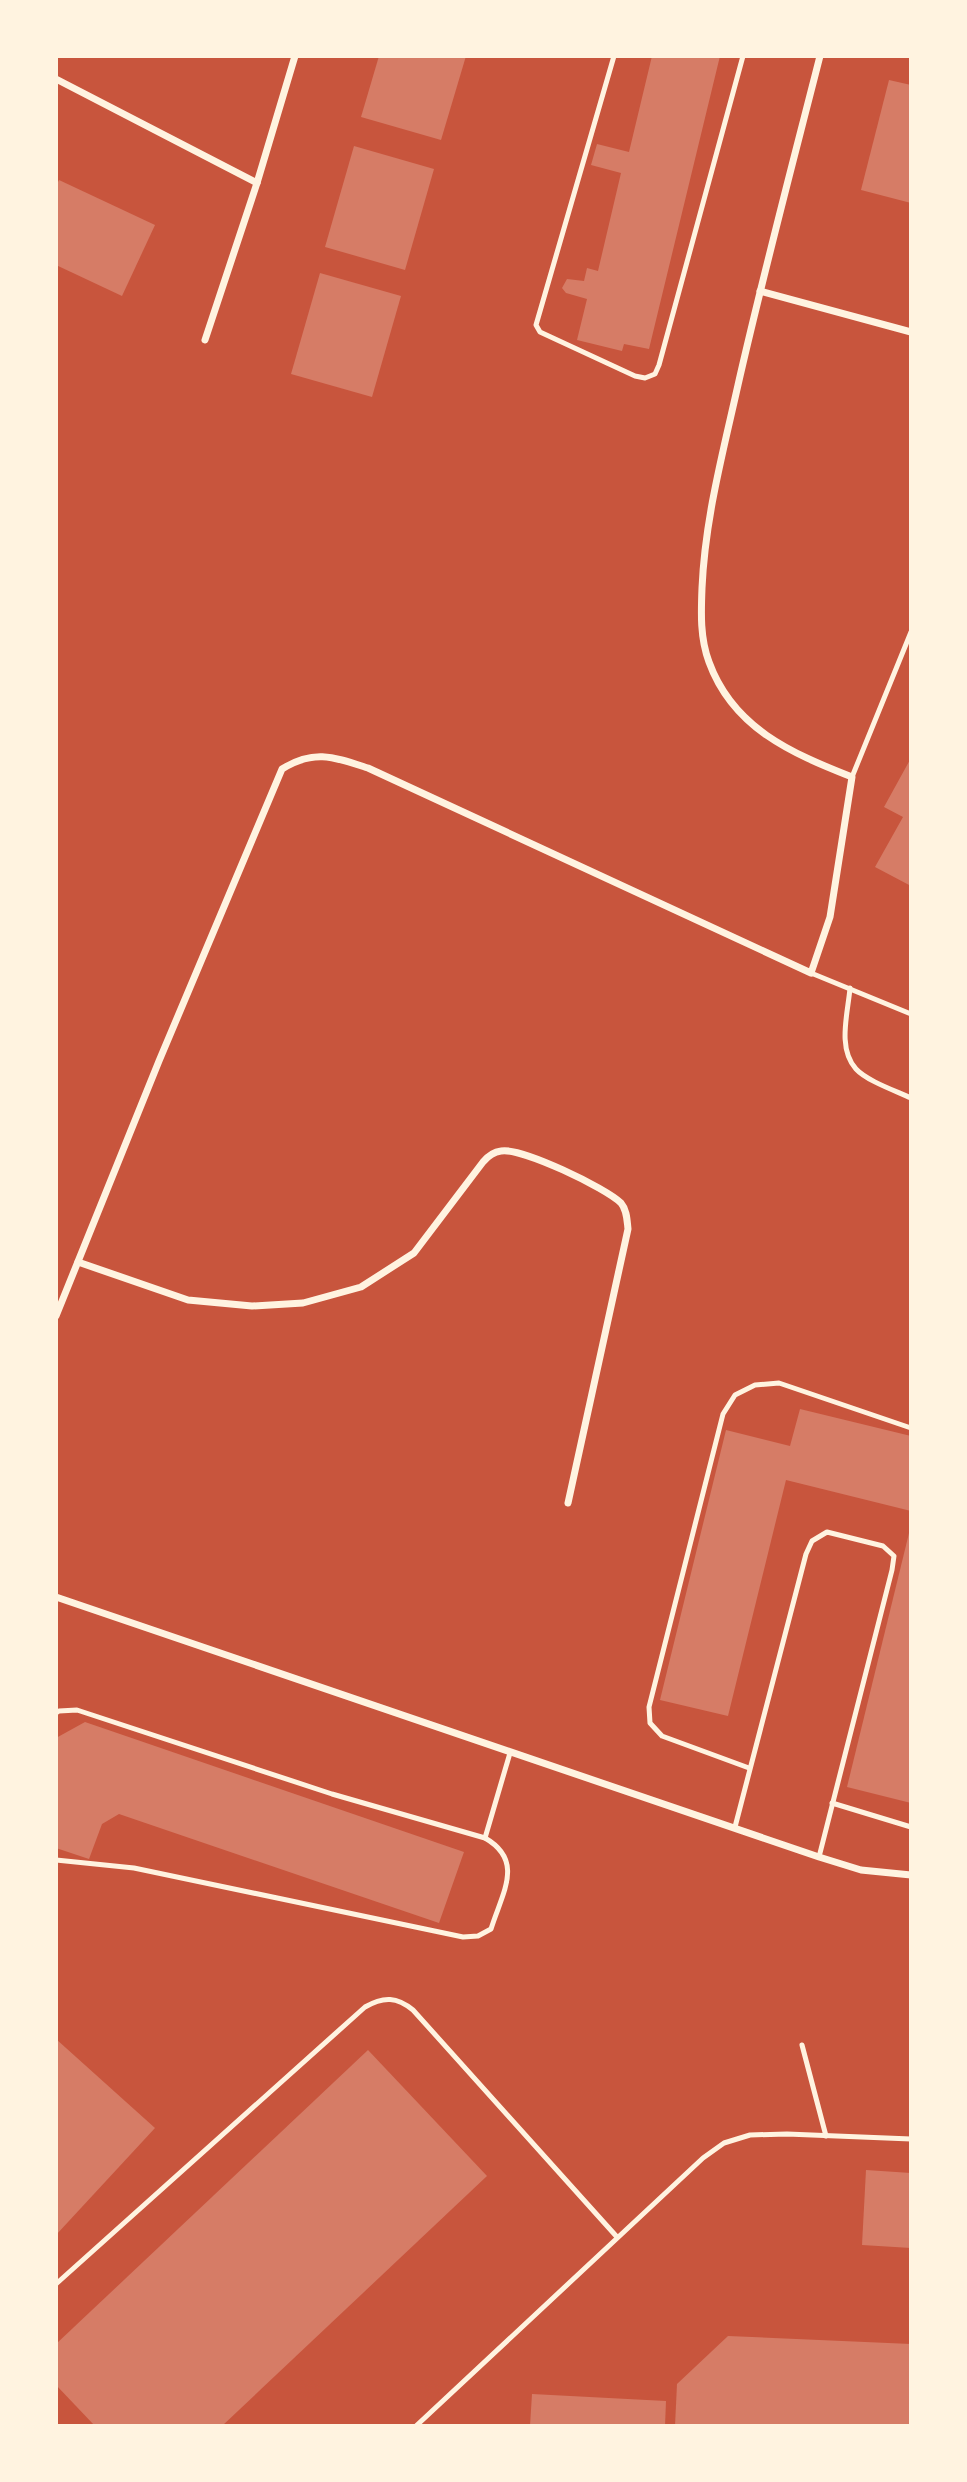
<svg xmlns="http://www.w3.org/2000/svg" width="967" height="2482" viewBox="0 0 967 2482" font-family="Ubuntu,sans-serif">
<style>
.building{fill:#d67c66}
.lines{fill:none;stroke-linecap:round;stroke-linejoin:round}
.service{stroke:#fff3e0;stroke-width:5}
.minor{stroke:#fff3e0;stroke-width:7}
</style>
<rect width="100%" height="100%" fill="#c8553d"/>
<g class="building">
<polygon points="379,56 466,56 441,140 361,117"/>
<polygon points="652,56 720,56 649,349 624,344 622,351 577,340 587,299 566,293 562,288 567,279 584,281 587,268 598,271 621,173 591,165 597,144 629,152"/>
<polygon points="889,80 911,85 911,203 861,190"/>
<polygon points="354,146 434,169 405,270 325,247"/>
<polygon points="59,180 155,225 122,296 56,265 56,186"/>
<polygon points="320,273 401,296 372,397 291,374"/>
<polygon points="911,758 911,886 875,867 903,817 884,807"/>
<polygon points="800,1409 911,1436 911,1511 786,1480 728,1716 660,1700 726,1430 790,1446"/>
<polygon points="910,1529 911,1529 911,1803 847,1787"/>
<polygon points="85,1722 464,1852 439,1923 119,1814 102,1824 89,1859 56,1848 56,1738"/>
<polygon points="56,2039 155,2128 56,2235"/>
<polygon points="368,2050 487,2176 222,2426 95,2426 56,2385 56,2344"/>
<polygon points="866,2170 911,2173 911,2248 862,2245"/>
<polygon points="728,2336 911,2344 911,2426 675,2426 677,2384"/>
<polygon points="532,2394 666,2401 665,2426 530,2426"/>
</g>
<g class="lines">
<g class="service">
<polyline points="614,56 536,325 540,332 635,376 645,378 655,374 659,365 743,56"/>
<polyline points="852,777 911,632"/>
<polyline points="811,973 911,1014"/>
<path d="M850,988C848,1013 837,1048 856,1069C867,1081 896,1091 911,1098"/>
<path d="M56,1713L59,1711L77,1710L332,1794L485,1838C525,1861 502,1893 491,1929L478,1936L463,1937L134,1868L56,1860"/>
<polyline points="749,1768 662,1736 650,1723 649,1707 723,1414 735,1395 755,1385 779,1383 911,1428"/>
<polyline points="832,1803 911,1827"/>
<polyline points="735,1827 806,1554 812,1541 827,1532 883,1546 894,1556 892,1570 819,1857"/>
<polyline points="485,1838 510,1753"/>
<polyline points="802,2045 826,2136"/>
<path d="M56,2284L365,2007C384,1996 397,1997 413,2010L617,2237"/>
<polyline points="416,2426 703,2158 724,2143 750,2135 787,2134 911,2139"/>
</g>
<g class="minor">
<polyline points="56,79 257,183"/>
<polyline points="760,291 911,332"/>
<polyline points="205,340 257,183 295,56"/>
<path d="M78,1262L188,1300L252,1306L303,1303L361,1287L414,1253L483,1162C488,1156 493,1152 501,1151C521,1147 606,1188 621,1203C627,1210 627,1220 628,1229L568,1503"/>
<path d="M56,1316L159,1061L282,769C314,749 334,757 368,768L811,973L830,917L852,777C791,753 733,728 709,662C700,638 701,613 702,588C705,519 723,452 738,385C763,275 792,166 820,56"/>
<polyline points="56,1597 819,1857 861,1870 911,1875"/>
</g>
</g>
<rect width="967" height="2482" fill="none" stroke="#fff3e0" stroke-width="116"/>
</svg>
